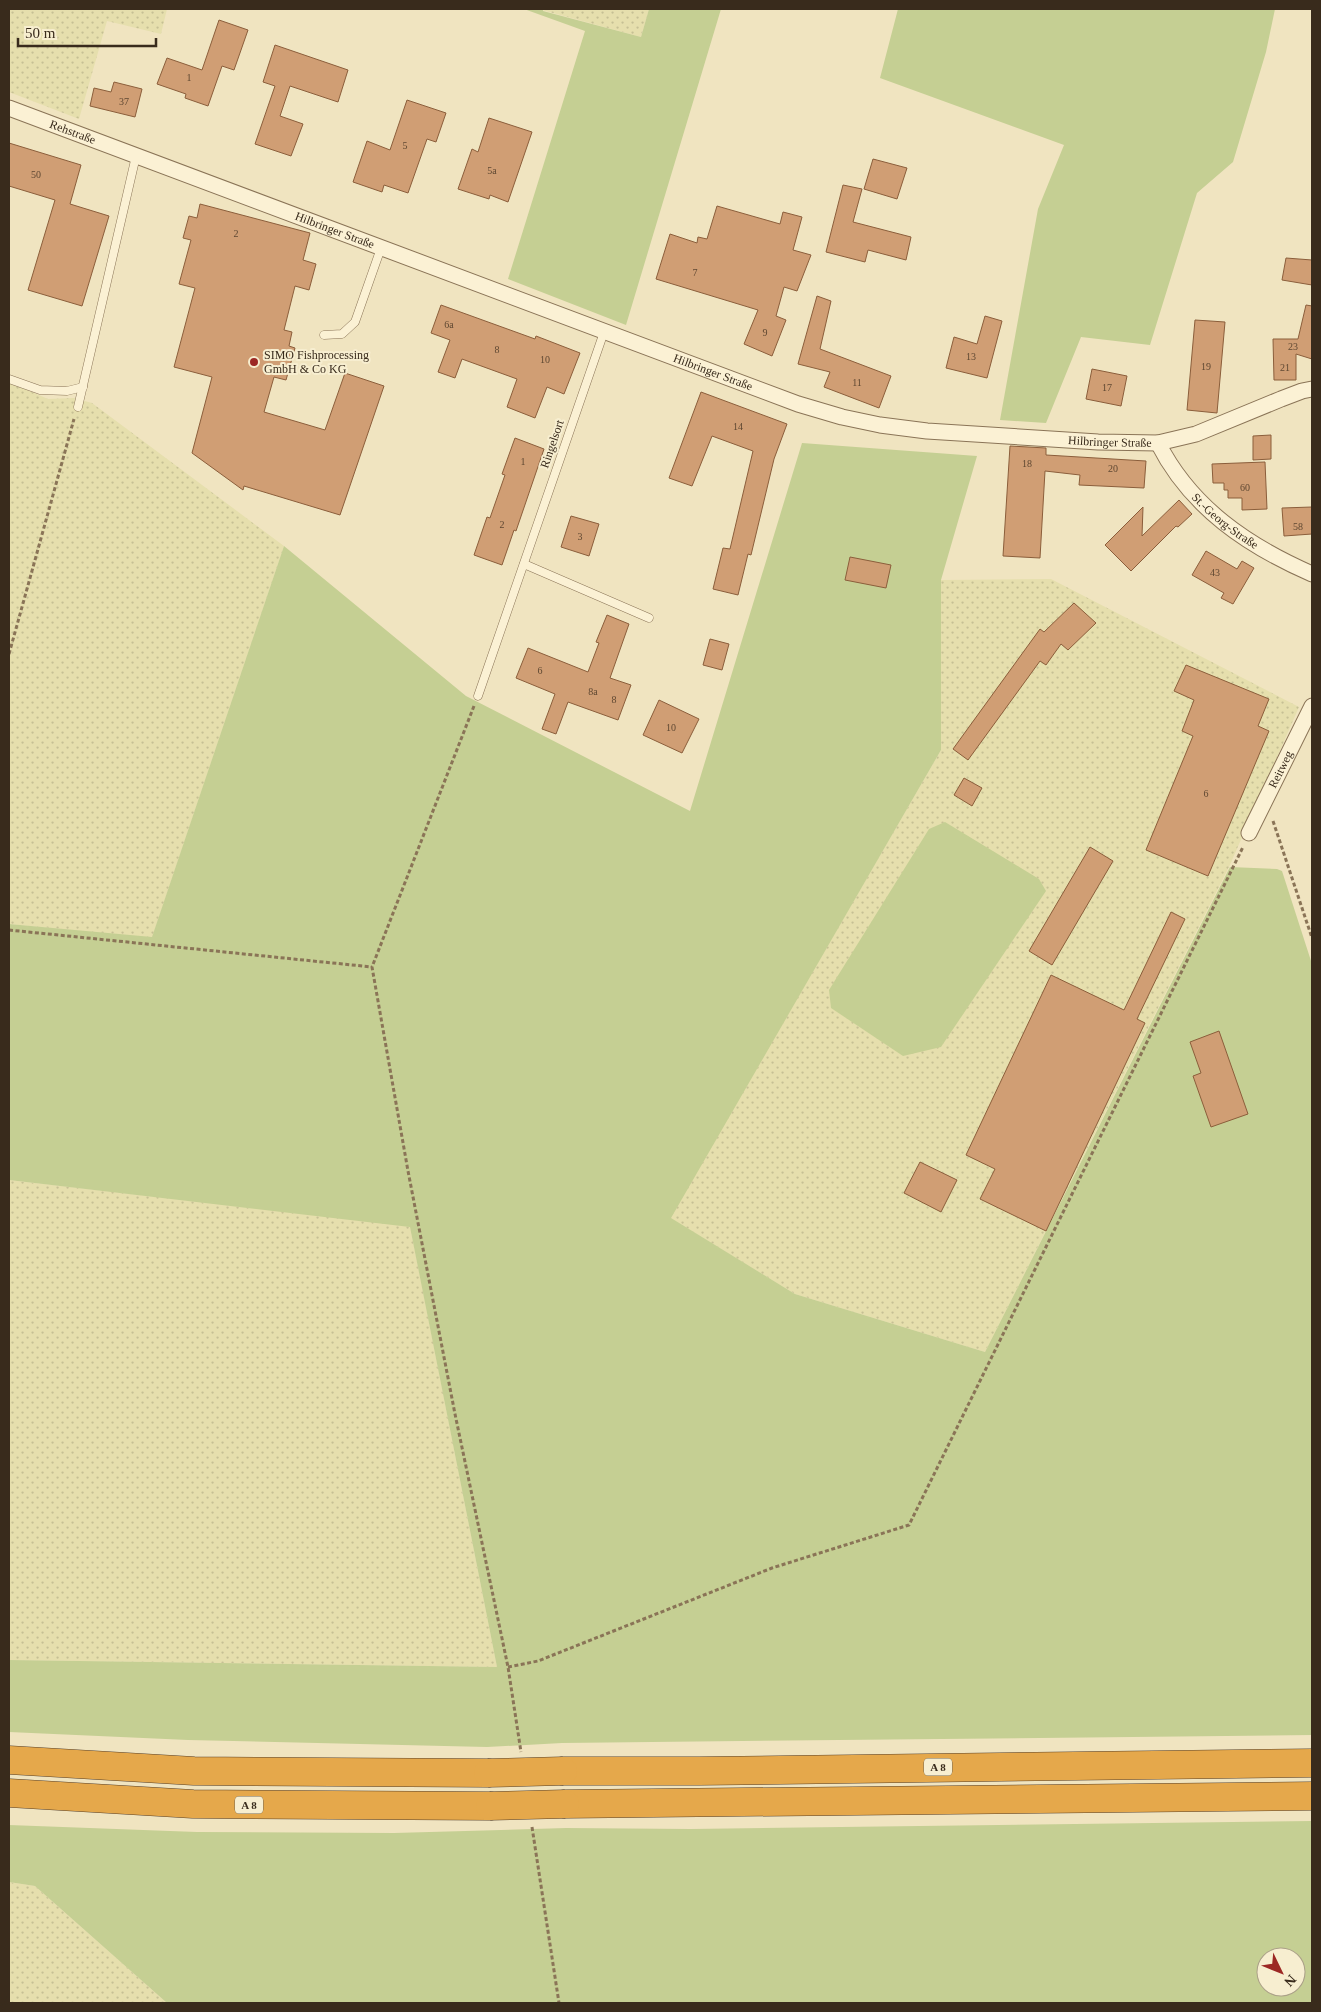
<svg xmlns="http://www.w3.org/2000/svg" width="1321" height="2012" viewBox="0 0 1321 2012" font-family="Georgia,serif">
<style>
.farmland{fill:url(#farmland-dots)}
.green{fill:#c5cf93;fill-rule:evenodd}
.building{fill:#d09e74;stroke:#8b5e3b}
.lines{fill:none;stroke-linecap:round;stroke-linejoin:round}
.service-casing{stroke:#8a7457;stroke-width:9}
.minor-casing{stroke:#8a7457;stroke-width:17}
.motorway-casing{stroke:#58422c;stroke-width:29}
.path{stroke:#8a7457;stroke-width:3;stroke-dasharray:4 2.5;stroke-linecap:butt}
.service{stroke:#fbf1d4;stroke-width:8}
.minor{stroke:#fbf1d4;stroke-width:15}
.motorway{stroke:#e5a84b;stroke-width:28}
.motorway-bridge-casing{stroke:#58422c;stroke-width:29;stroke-linecap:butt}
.motorway-bridge{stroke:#e5a84b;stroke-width:28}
.poi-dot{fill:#9c2824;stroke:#f7eed0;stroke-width:2}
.labels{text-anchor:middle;stroke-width:4;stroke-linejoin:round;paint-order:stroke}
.number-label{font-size:10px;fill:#5f4832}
.shield{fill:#f7eed0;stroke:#726652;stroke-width:1}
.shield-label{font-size:11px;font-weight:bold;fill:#392b1c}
.street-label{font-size:12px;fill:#392b1c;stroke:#f7eed0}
.poi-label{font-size:12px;fill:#392b1c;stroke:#f7eed0;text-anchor:start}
</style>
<defs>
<pattern id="farmland-dots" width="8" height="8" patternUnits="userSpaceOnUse" patternTransform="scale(1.25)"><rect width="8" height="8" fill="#e6dfad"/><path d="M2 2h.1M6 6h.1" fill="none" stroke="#c6c094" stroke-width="1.8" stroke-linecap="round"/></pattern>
</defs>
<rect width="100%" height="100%" fill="#f0e4c0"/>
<g class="farmland">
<polygon points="9,9 167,9 161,34 107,21 79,119 9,92"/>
<polygon points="543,9 649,9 641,37 542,10"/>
<polygon points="9,382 48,399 74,398 92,403 284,546 152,938 9,924"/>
<polygon points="1051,579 1299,707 1229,867 985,1352 795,1294 670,1218 941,750 941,580"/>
<polygon points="9,1180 410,1226 497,1667 9,1660"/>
<polygon points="9,1882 35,1886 167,2003 9,2003"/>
</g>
<g class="green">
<polygon points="524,9 543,9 543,11 641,37 649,9 721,9 626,325 508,279 585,31"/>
<polygon points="898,9 1275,9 1266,52 1233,162 1197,193 1150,345 1081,337 1046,423 1000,420 1038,209 1064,145 880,78"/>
<polygon points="802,443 977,456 941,580 941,750 671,1218 795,1294 985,1352 1230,867 1277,869 1282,871 1312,964 1312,1735 562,1743 487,1747 188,1740 9,1732 9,1660 497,1667 410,1227 9,1180 9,924 152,937 284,546 466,696 690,811"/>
<polygon points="945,822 1039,879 1046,891 941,1047 903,1056 831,1008 829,990 929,829"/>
<path d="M1312,1821V2003H167L35,1886L9,1882V1825L197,1832L394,1833L566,1828L691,1829ZM1266,1957H1296V1987H1266Z"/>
</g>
<g class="building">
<polygon points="219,20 248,30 234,70 222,66 208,106 185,98 186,94 157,84 167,58 202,70"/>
<polygon points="275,45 348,70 338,102 290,86 280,116 303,124 291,156 255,144 275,86 263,82"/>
<polygon points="114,82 142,89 135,117 90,106 94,88 111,92"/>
<polygon points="407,100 446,113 436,142 427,139 408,193 384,185 382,192 353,182 367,141 390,150"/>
<polygon points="489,118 532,132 508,202 490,195 489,199 458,189 472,149 478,152"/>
<polygon points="9,143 81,165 70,204 109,216 82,306 28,290 55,200 9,186"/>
<polygon points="873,159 907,168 897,199 864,189"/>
<polygon points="843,185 862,189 853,222 911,237 906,260 868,250 865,262 826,252"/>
<polygon points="200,204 310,233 303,260 316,264 309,290 295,286 284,330 292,332 289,346 295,348 286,380 274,377 264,412 325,430 345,373 384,386 340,515 244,486 243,490 192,453 212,377 174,367 195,288 179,284 191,240 183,238 189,216 197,218"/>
<polygon points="717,206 780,224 783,212 802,217 793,250 811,255 797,291 784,287 776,316 786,320 772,356 744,344 758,310 656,279 670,234 697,243 698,237 707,239"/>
<polygon points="1286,258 1312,260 1312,285 1282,280"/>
<polygon points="817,296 831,301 820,349 891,376 879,408 824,387 830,372 798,364"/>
<polygon points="441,305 535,339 536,336 580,353 564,394 547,387 535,418 507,407 517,379 462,359 455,378 438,372 450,340 431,333"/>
<polygon points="1306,305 1312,306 1312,359 1296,354 1296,380 1274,380 1273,339 1298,339"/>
<polygon points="985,316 1002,321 987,378 946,368 954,337 977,344"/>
<polygon points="1195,320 1225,322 1217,413 1187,410"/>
<polygon points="1092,369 1127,376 1121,406 1086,399"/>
<polygon points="701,392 787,424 774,459 751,555 748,554 738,595 713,589 723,548 730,549 753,451 712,436 692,486 669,478"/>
<polygon points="1271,435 1271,459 1253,460 1253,436"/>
<polygon points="515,438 544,449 516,531 514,530 502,565 474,555 487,517 490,518 505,475 502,474"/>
<polygon points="1010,446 1046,448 1046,455 1146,461 1144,488 1079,485 1080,475 1045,471 1040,558 1003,556"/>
<polygon points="1265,462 1267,509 1242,510 1242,498 1228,498 1228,490 1224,490 1224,483 1213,483 1212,464"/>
<polygon points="1179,500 1192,514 1178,527 1176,526 1131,571 1105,545 1143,507 1142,536"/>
<polygon points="1312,507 1312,534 1284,536 1282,508"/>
<polygon points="571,516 599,524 589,556 561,547"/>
<polygon points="1206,551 1237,569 1242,561 1254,568 1233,604 1221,598 1224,593 1192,575"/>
<polygon points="850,557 891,565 886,588 845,580"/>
<polygon points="1074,603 1096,623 1068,650 1061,644 1046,665 1040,661 968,760 953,749 1040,629 1044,632"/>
<polygon points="607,615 629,624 610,678 631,685 618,720 568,702 556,734 542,729 555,694 516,678 528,648 588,672 599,643 596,642"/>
<polygon points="710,639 729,644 722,670 703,665"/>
<polygon points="1186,665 1269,699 1258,726 1269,731 1208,876 1146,850 1193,736 1182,731 1194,700 1174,691"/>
<polygon points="659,700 699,719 682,753 643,735"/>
<polygon points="964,778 982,788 972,806 954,795"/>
<polygon points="1090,847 1113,861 1052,965 1029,951"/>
<polygon points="1171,912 1185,919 1137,1019 1145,1023 1046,1231 980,1199 995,1169 966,1155 1051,975 1124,1010"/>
<polygon points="1219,1031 1248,1114 1211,1127 1193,1076 1201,1073 1190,1042"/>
<polygon points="920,1162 957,1180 941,1212 904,1193"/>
</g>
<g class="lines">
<g class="service-casing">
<g id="service">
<polyline points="324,335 342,334 355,322 381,248"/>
<polyline points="9,379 40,390 67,391 83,387"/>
<polyline points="78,407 136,156"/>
<polyline points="524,564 649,618"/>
<polyline points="478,696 604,332"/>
</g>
</g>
<g class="minor-casing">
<g id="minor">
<path id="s1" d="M9,108L798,404L842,417L880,425L927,431L1098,442L1158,443L1196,434L1281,399L1302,391L1312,389"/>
<path id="s2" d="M1158,443C1191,508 1248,546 1312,574"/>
<path id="s3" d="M1249,833L1312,706"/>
</g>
</g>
<g class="motorway-casing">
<g id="motorway">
<polyline points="9,1760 194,1771 488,1773"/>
<polyline points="563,1771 699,1771 1312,1763"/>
<polyline points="9,1793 193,1804 490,1806"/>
<polyline points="565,1804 1312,1796"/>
</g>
</g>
<g class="path">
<polyline points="9,654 74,419"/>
<polyline points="474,706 372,967 408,1171 455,1414 508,1667 521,1752"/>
<polyline points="1273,821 1312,938"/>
<polyline points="9,930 372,967"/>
<polyline points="508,1667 538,1661 772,1568 909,1525 1243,847"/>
<polyline points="532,1827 559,2003"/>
</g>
<use href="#service" class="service"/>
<use href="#minor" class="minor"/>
<use href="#motorway" class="motorway"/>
<g class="motorway-bridge-casing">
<g id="motorway-bridge">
<polyline points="488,1773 563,1771"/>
<polyline points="490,1806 565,1804"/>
</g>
</g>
<use href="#motorway-bridge" class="motorway-bridge"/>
</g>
<circle class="poi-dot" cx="254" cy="362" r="5"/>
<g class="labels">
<g class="number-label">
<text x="189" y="81">1</text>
<text x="124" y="105">37</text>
<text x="405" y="149">5</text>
<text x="492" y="174">5a</text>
<text x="36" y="178">50</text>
<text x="236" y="237">2</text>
<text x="695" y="276">7</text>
<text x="449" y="328">6a</text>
<text x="765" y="336">9</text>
<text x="1293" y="350">23</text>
<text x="497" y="353">8</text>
<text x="971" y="360">13</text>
<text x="545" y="363">10</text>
<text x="1206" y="370">19</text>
<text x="1285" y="371">21</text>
<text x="857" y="386">11</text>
<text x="1107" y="391">17</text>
<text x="738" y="430">14</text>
<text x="523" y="465">1</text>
<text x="1027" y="467">18</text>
<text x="1113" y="472">20</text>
<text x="1245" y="491">60</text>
<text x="502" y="528">2</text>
<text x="1298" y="530">58</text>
<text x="580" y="540">3</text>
<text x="1215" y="576">43</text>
<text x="540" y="674">6</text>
<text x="593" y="695">8a</text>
<text x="614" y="703">8</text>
<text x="671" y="731">10</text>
<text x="1206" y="797">6</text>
</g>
<g class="shield">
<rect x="924" y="1758.5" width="28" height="17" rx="4"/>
<rect x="235" y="1796.5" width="28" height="17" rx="4"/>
</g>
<g class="shield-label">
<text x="938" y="1771">A 8</text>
<text x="249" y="1809">A 8</text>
</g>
<g class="street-label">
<text dy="4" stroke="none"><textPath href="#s1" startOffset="68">Rehstraße</textPath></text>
<text dy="4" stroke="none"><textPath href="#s1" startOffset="348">Hilbringer Straße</textPath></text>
<text dy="4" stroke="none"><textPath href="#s1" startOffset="752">Hilbringer Straße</textPath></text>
<text dy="4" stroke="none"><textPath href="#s1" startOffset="1158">Hilbringer Straße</textPath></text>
<text transform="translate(552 444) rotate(-71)" y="4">Ringelsort</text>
<text dy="4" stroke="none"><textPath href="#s2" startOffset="104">St.-Georg-Straße</textPath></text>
<text dy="4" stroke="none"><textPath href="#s3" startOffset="71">Reitweg</textPath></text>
</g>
<g class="poi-label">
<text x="264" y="359">SIMO Fishprocessing<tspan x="264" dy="14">GmbH &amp; Co KG</tspan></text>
</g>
</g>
<rect width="1321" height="2012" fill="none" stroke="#392b1c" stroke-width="20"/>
<g transform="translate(1281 1972) rotate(133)"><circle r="24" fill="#f7eed0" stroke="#aba088"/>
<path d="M0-4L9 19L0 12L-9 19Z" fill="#9c2824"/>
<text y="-8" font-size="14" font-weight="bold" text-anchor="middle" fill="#392b1c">N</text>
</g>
<path d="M18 38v8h138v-8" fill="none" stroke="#392b1c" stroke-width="2.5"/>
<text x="25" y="38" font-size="15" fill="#392b1c" stroke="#f7eed0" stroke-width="4" paint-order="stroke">50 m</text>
</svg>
